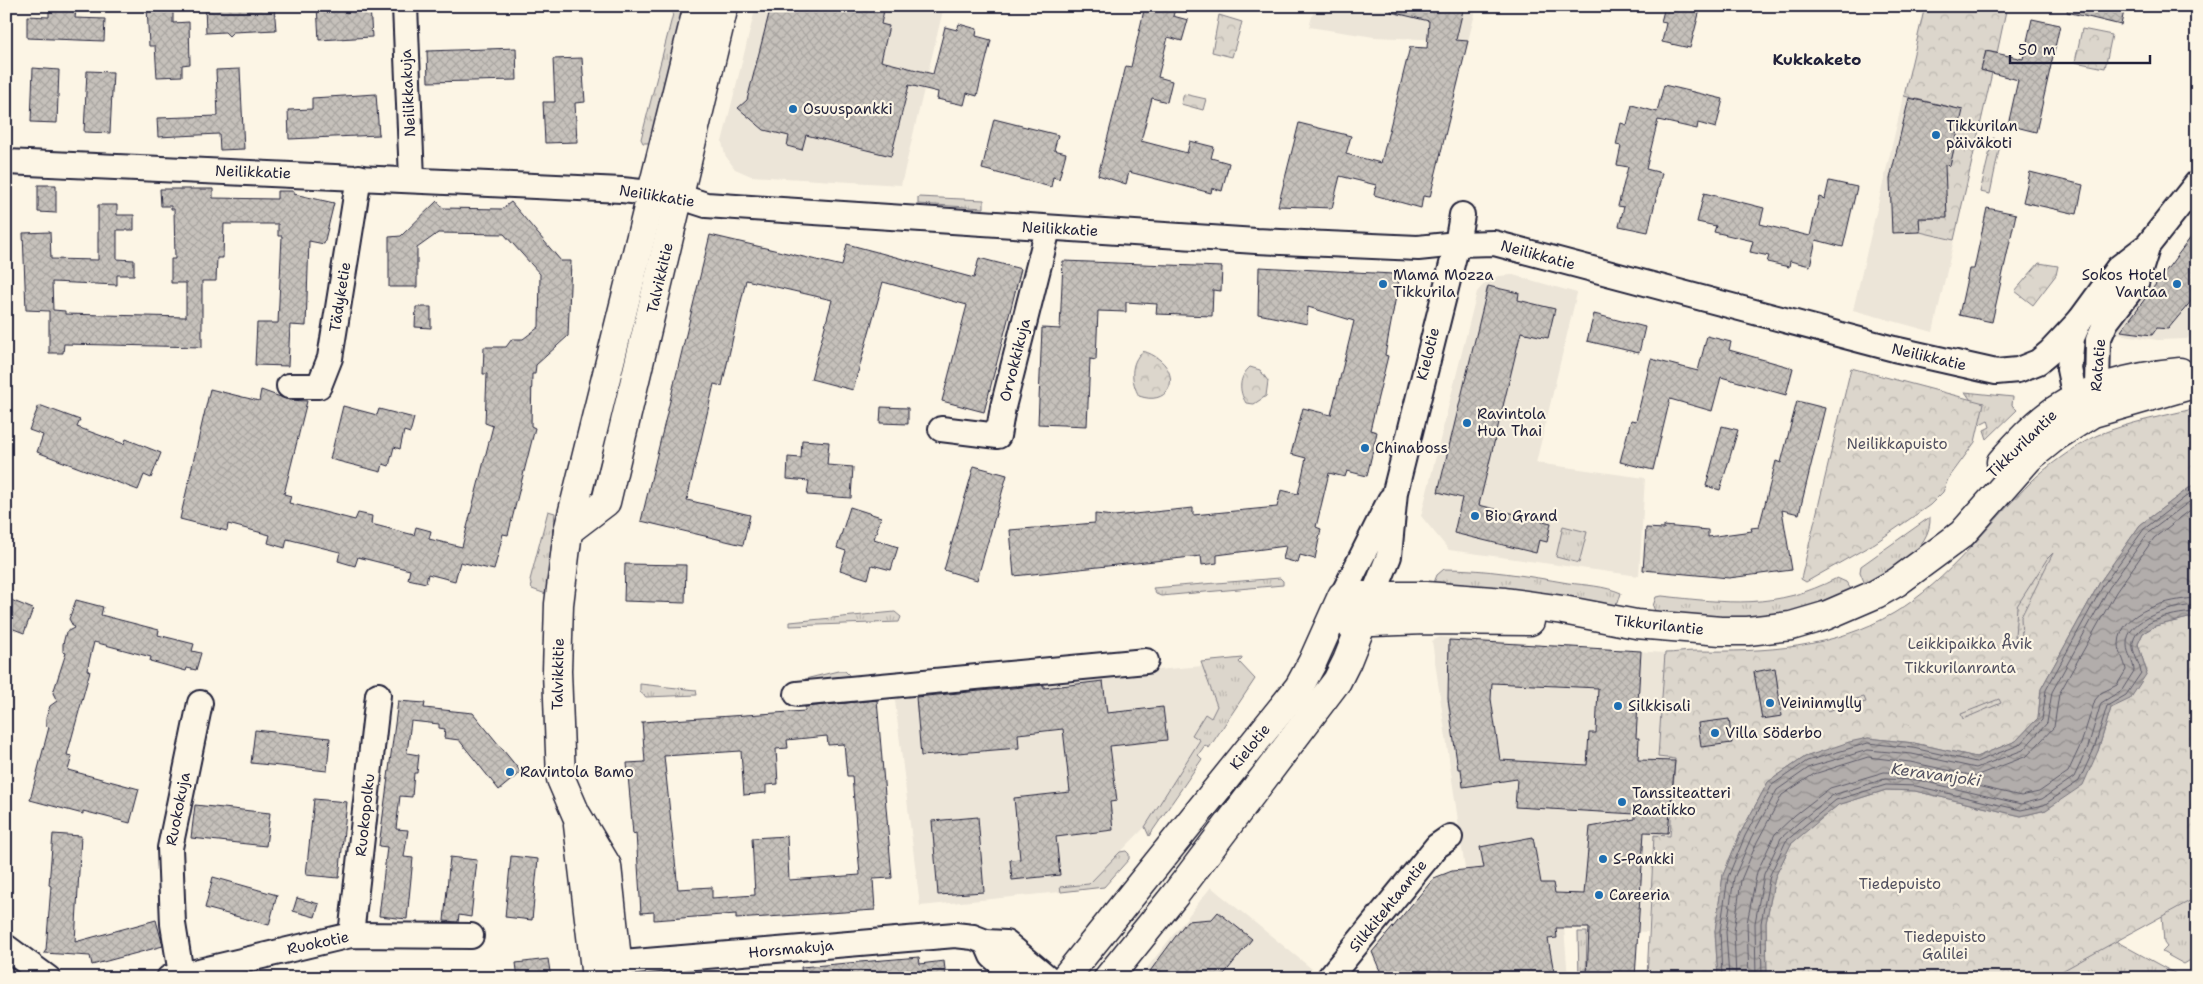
<svg xmlns="http://www.w3.org/2000/svg" width="2203" height="984" viewBox="0 0 2203 984" font-family="'Shantell Sans',sans-serif">
<style>
.built{fill:#ece5d8}
.grass{fill:url(#grass-tufts);stroke:#7f7c84}
.park{fill:url(#park-crowns);stroke:#7f7c84}
.garden{fill:url(#garden-dots);stroke:#7f7c84}
.water{fill:url(#water-waves);stroke:#78757e}
.lines{fill:none;stroke-linecap:round;stroke-linejoin:round}
.shore{stroke:#5c5a68;stroke-width:1}
.building{fill:url(#building-cross-hatch);stroke:#22223b;fill-rule:evenodd}
.minor-casing{stroke:#22223b;stroke-width:28}
.major-casing{stroke:#22223b;stroke-width:31}
.minor{stroke:#fcf5e5;stroke-width:24}
.major{stroke:#fcf5e5;stroke-width:28}
.poi-dot{fill:#1f6fb2;stroke:#fcf5e5;stroke-width:2}
.labels{text-anchor:middle;stroke-width:4.5;stroke-linejoin:round;paint-order:stroke}
.street-label{font-size:15px;fill:#22223b;stroke:#fcf5e5}
.poi-label{font-size:15px;fill:#22223b;stroke:#fcf5e5;text-anchor:start}
.park-label{font-size:15px;fill:#504f5f;stroke:#fcf5e5}
.neighbourhood-label{font-size:16px;font-weight:bold;fill:#22223b;stroke:#fcf5e5}
.water-label{font-size:16px;font-style:italic;fill:#545362;stroke:#fcf5e5}
</style>
<defs>
<pattern id="grass-tufts" width="24" height="20" patternUnits="userSpaceOnUse" patternTransform="scale(1.25)"><rect width="24" height="20" fill="#dcd6cc"/><path d="M3 7l-1-3M5 7V3M7 7l1-3M15 17l-1-3M17 17v-4M19 17l1-3" fill="none" stroke="#bcb7b0"/></pattern>
<pattern id="park-crowns" width="20" height="18" patternUnits="userSpaceOnUse" patternTransform="scale(1.25)"><rect width="20" height="18" fill="#dcd6cc"/><path d="M2 6a3 3 0 1 1 6 0M12 15a3 3 0 1 1 6 0" fill="none" stroke="#bcb7b0"/></pattern>
<pattern id="garden-dots" width="8" height="8" patternUnits="userSpaceOnUse" patternTransform="scale(1.25)"><rect width="8" height="8" fill="#dcd6cc"/><path d="M2 2h.1M6 6h.1" fill="none" stroke="#bcb7b0" stroke-width="1.8" stroke-linecap="round"/></pattern>
<pattern id="water-waves" width="16" height="10" patternUnits="userSpaceOnUse" patternTransform="scale(1.25)"><rect width="16" height="10" fill="#b2adab"/><path d="M0 5q4-4 8 0t8 0" fill="none" stroke="#908c8c"/></pattern>
<pattern id="building-cross-hatch" width="8" height="8" patternUnits="userSpaceOnUse" patternTransform="scale(1.25)"><rect width="8" height="8" fill="#c6c1bb"/><path d="M0 0l8 8M0 8l8-8" fill="none" stroke="#aaa6a2"/></pattern>
</defs>
<rect width="100%" height="100%" fill="#fcf5e5"/>
<filter id="ink" filterUnits="userSpaceOnUse"><feTurbulence type="fractalNoise" baseFrequency=".02" numOctaves="2"/><feDisplacementMap in="SourceGraphic" scale="10" xChannelSelector="R" yChannelSelector="G"/><feConvolveMatrix kernelMatrix="1 2 1 2 8 2 1 2 1" color-interpolation-filters="sRGB"/></filter>
<g filter="url(#ink)">
<g class="built">
<polygon points="756,6 944,6 901,185 751,176 735,169 725,155 722,142"/>
<polygon points="1315,6 1477,6 1468,41 1374,37 1309,27"/>
<polygon points="1925,6 2007,6 1997,53 1986,51 1981,70 1992,73 1933,332 1853,310"/>
<polygon points="2197,236 2197,329 2187,339 2158,340 2118,334 2118,329 2146,292"/>
<polygon points="1513,275 1577,293 1536,463 1645,478 1639,576 1449,550 1421,516 1477,292 1486,282 1498,276"/>
<polygon points="1440,637 1665,653 1658,757 1675,758 1670,836 1654,835 1648,932 1564,928 1568,978 1489,978 1468,869 1465,869 1432,641"/>
<polygon points="1203,666 1217,706 1211,718 1205,714 1192,736 1200,740 1145,827 1089,884 1061,887 1061,892 920,906 894,693"/>
<polygon points="1211,887 1312,969 1306,978 1139,978"/>
</g>
<g class="grass">
<polygon points="675,6 685,6 651,143 643,143 641,139"/>
<polygon points="1993,138 2001,140 1990,194 1980,192"/>
<polygon points="918,197 984,200 984,208 918,204"/>
<polygon points="1965,392 2013,397 2012,405 2017,410 1987,439 1984,430 1990,427 1988,420 1980,424 1973,403"/>
<polygon points="548,511 555,513 546,594 532,589 530,580"/>
<path d="M1930,517C1932,549 1890,572 1865,584L1860,572L1861,566Z"/>
<polygon points="1563,526 1587,532 1579,563 1556,557"/>
<path d="M1444,569C1485,569 1528,576 1568,583C1585,585 1605,586 1621,593L1618,603L1613,605L1537,594L1433,585L1437,575Z"/>
<polygon points="1280,578 1283,581 1283,585 1161,596 1156,594 1153,588"/>
<path d="M1837,578L1846,582L1853,592C1827,602 1800,613 1773,617C1732,621 1694,617 1655,611L1653,606L1656,597L1662,596C1727,603 1776,610 1837,578Z"/>
<polygon points="895,612 901,617 899,622 790,626 790,622"/>
<polygon points="1243,658 1239,662 1255,679 1209,748 1205,745 1198,755 1202,759 1149,836 1145,827 1200,740 1192,735 1205,714 1211,718 1217,706 1201,662"/>
<polygon points="838,671 845,671 852,678 804,684 805,679"/>
<polygon points="640,684 696,690 697,695 646,697 640,692"/>
<polygon points="1126,851 1129,854 1129,859 1104,887 1061,892 1060,887 1089,884 1120,852"/>
<polygon points="2197,885 2197,956 2184,964 2162,952 2167,947 2164,943 2162,915"/>
<polygon points="2064,913 2178,975 2177,978 1994,978"/>
<polygon points="1578,932 1587,932 1586,978 1579,978"/>
</g>
<g class="park">
<polygon points="1925,6 2007,6 1997,53 1986,51 1981,70 1992,73 1954,240 1920,232 1919,219 1947,217 1940,164 1950,166 1962,110 1904,96"/>
<polygon points="1219,15 1242,22 1232,57 1212,52"/>
<polygon points="2082,29 2112,35 2105,68 2075,62"/>
<polygon points="1184,94 1206,99 1203,110 1181,104"/>
<polygon points="2039,263 2058,266 2056,275 2033,305 2015,291"/>
<path d="M1143,351C1185,364 1175,409 1139,396C1131,382 1129,363 1143,351Z"/>
<path d="M1250,367L1260,370L1268,381L1266,396L1254,404L1246,403C1238,390 1239,377 1250,367Z"/>
<polygon points="1851,368 1984,403 1975,442 1948,479 1943,492 1930,505 1875,543 1806,582 1801,579"/>
<path d="M2197,408V482L2140,525L2100,582L2041,689L2038,718L2016,741L1976,757L1914,743L1868,738L1805,757L1768,782L1740,834L1723,875L1715,931L1718,978H1647L1654,835L1670,836L1675,759L1658,757L1665,653C1675,653 1685,651 1696,651C1765,652 1832,649 1894,613C1950,580 1987,525 2033,480C2046,467 2081,442 2098,435C2129,422 2164,416 2197,408Z"/>
<polygon points="2197,616 2197,897 2062,971 2075,978 1767,978 1766,923 1775,877 1791,844 1807,830 1838,805 1886,790 1915,791 2021,816 2046,810 2098,751 2111,708 2147,673 2138,644 2143,633 2155,626"/>
</g>
<g class="garden">
<polygon points="2053,553 2021,617 2022,637 2015,637 2017,606 2047,559"/>
<path d="M1864,697L1866,702C1854,706 1841,705 1829,711L1824,707Z"/>
<polygon points="1999,699 2001,703 1963,719 1961,714"/>
</g>
<polygon class="water" points="2197,482 2197,616 2155,626 2143,633 2138,644 2147,673 2130,699 2111,708 2098,751 2083,785 2046,810 2021,816 1915,791 1886,790 1838,805 1791,844 1775,877 1766,923 1767,978 1718,978 1715,931 1723,875 1740,834 1768,782 1805,757 1849,742 1868,738 1914,743 1976,757 2016,741 2038,718 2041,689 2100,582 2140,525"/>
<g class="lines">
<g class="shore">
<polyline points="1722,978 1720,931 1728,877 1745,836 1772,785 1807,761 1868,743 1913,748 1976,762 2019,745 2042,720 2046,690 2104,584 2144,529 2197,488"/>
<polyline points="1729,978 1726,932 1734,878 1751,838 1777,790 1810,767 1868,750 1912,754 1976,768 2023,750 2047,723 2052,692 2109,588 2148,533 2197,496"/>
<polyline points="1736,978 1734,932 1741,880 1757,842 1782,795 1814,774 1868,757 1910,762 1975,776 2027,756 2054,727 2059,694 2116,592 2154,538 2197,505"/>
<path d="M1749,978L1747,923L1757,872L1775,834L1795,815L1830,788L1884,772L1919,773L2021,796L2039,792L2068,772L2081,744L2095,700L2101,693L2117,685L2126,670C2125,661 2119,653 2119,644C2120,610 2170,599 2197,598"/>
<path d="M1756,978L1755,923L1764,874L1781,838L1800,821L1833,795L1885,779L1918,780L2021,804L2042,799L2074,777L2088,747L2101,703L2122,690L2134,671C2134,662 2127,654 2127,645C2125,617 2176,606 2197,605"/>
<path d="M1762,978L1761,923L1770,875L1786,841L1804,826L1836,800L1886,785L1916,786L2021,810L2044,805L2079,781L2094,749L2107,706L2126,695L2141,673C2140,663 2131,651 2133,642C2138,619 2177,613 2197,612"/>
</g>
</g>
<g class="building">
<polygon points="147,6 173,6 173,23 189,22 190,64 182,65 182,76 157,77 155,46 149,46"/>
<polygon points="205,6 274,6 276,30 233,32 229,36 225,32 206,33"/>
<polygon points="317,6 370,6 372,37 319,40"/>
<polygon points="771,6 821,6 841,11 842,6 885,6 881,24 889,26 881,61 933,74 945,27 957,30 959,24 977,29 976,36 991,40 977,96 967,93 964,105 937,99 938,92 909,85 891,156 806,135 802,150 787,146 789,136 764,130 738,108 747,100"/>
<polygon points="1145,6 1176,6 1173,16 1188,20 1182,41 1168,37 1158,77 1172,81 1167,102 1152,98 1141,141 1187,153 1190,141 1214,147 1211,158 1229,163 1222,191 1212,188 1211,193 1129,172 1126,184 1098,175 1126,66 1131,67"/>
<polygon points="1392,6 1464,6 1456,40 1468,41 1430,197 1423,196 1421,208 1374,195 1376,185 1340,176 1332,208 1278,206 1299,123 1351,136 1346,154 1381,163 1410,47 1427,48 1429,21 1391,12"/>
<polygon points="1665,6 1701,6 1690,48 1662,42 1666,23 1661,22"/>
<polygon points="2068,6 2125,6 2121,25 2067,12"/>
<polygon points="49,9 76,10 75,18 105,19 104,41 27,38 27,16 49,17"/>
<polygon points="2032,19 2060,25 2036,132 2008,125 2018,80 1981,70 1986,51 2023,59"/>
<polygon points="516,48 517,80 428,82 427,51"/>
<polygon points="582,58 585,102 575,103 577,142 545,143 543,102 555,102 553,59"/>
<polygon points="33,68 59,70 57,123 31,122"/>
<polygon points="240,69 244,149 220,150 219,134 158,137 157,118 218,116 216,70"/>
<polygon points="87,71 113,72 110,133 84,132"/>
<polygon points="1664,85 1723,99 1716,128 1698,123 1697,129 1658,120 1646,169 1662,173 1648,232 1619,226 1624,207 1618,206 1628,167 1617,165 1621,146 1616,145 1621,123 1627,125 1632,105 1657,112"/>
<polygon points="376,94 379,135 289,139 288,110 312,109 312,98"/>
<polygon points="1909,98 1963,110 1950,166 1945,165 1947,218 1919,218 1920,232 1892,233 1890,179"/>
<polygon points="994,119 1058,135 1054,150 1066,153 1059,179 1053,177 1051,187 982,169"/>
<polygon points="2030,172 2083,185 2077,214 2023,202"/>
<polygon points="1829,181 1857,187 1843,247 1816,240 1810,266 1790,261 1789,267 1767,262 1769,256 1750,252 1753,241 1714,232 1716,226 1697,222 1704,193 1764,208 1760,224 1810,236 1819,197 1825,199"/>
<polygon points="38,185 56,185 56,213 38,212"/>
<polygon points="160,189 213,189 213,198 277,199 277,191 294,191 294,194 334,203 324,244 309,241 306,326 290,325 288,366 255,365 257,323 278,323 282,236 278,236 278,224 224,224 223,258 217,258 216,281 202,281 202,347 64,344 63,353 49,353 49,311 26,310 23,233 50,232 51,259 98,260 98,205 117,205 117,215 134,215 134,230 117,230 117,259 134,260 134,275 117,275 117,285 52,282 53,310 65,311 65,314 186,317 186,283 171,283 171,259 175,259 174,209 171,209 171,206 161,206"/>
<polygon points="437,201 443,208 502,209 511,202 561,261 571,261 568,336 536,365 535,374 532,374 531,426 535,428 508,535 503,534 494,570 460,562 455,581 428,574 426,583 408,579 410,570 358,557 355,566 338,561 340,552 287,539 285,548 268,543 270,535 228,524 227,531 180,519 210,389 259,401 261,390 289,400 307,401 284,494 291,496 289,503 355,520 358,513 372,516 371,524 414,535 416,527 431,531 429,539 462,547 493,426 485,423 487,374 483,374 484,347 506,347 512,339 523,339 539,327 540,274 504,234 438,233 417,248 417,287 389,287 389,237 401,236"/>
<polygon points="1987,208 2016,214 1992,322 1959,315 1969,269 1974,269"/>
<polygon points="2197,229 2197,294 2168,329 2157,328 2152,335 2121,331"/>
<polygon points="710,235 842,266 847,244 974,278 979,258 1021,269 984,412 942,401 967,305 883,282 853,390 811,379 832,300 746,280 722,386 714,384 687,500 750,515 743,545 641,521"/>
<polygon points="1063,261 1222,267 1221,291 1213,290 1212,316 1156,314 1157,304 1126,302 1126,312 1098,311 1096,360 1090,359 1087,426 1038,424 1042,328 1060,329"/>
<polygon points="1259,267 1393,274 1393,280 1399,280 1385,355 1388,356 1370,430 1377,432 1367,476 1347,471 1345,477 1329,473 1316,527 1321,529 1315,559 1300,555 1298,563 1283,559 1286,546 1217,555 1217,563 1202,565 1201,556 1014,576 1010,530 1095,523 1095,514 1114,516 1193,508 1193,515 1277,507 1281,490 1298,494 1306,458 1291,454 1303,408 1331,415 1354,321 1308,307 1307,324 1258,314"/>
<polygon points="1488,286 1519,293 1518,300 1555,309 1548,338 1521,332 1479,505 1551,523 1547,542 1539,540 1536,553 1454,533 1462,498 1438,492"/>
<polygon points="416,307 431,307 431,328 415,327"/>
<polygon points="1594,314 1645,327 1639,353 1587,341"/>
<polygon points="1707,336 1731,342 1729,350 1793,368 1786,395 1721,377 1712,411 1670,399 1653,470 1620,462 1631,420 1636,421 1651,359 1698,371"/>
<polygon points="1797,401 1825,408 1799,514 1782,510 1792,570 1729,578 1643,570 1646,528 1664,529 1664,526 1708,530 1708,537 1752,531 1751,528 1759,527 1776,461 1781,463"/>
<polygon points="39,405 80,420 77,427 124,444 126,439 161,453 151,478 144,475 138,490 37,452 43,435 29,430"/>
<polygon points="343,406 377,415 379,409 414,418 410,433 404,431 400,449 394,447 389,466 383,464 381,472 330,459"/>
<polygon points="881,407 908,408 908,424 880,423"/>
<polygon points="1722,426 1738,430 1720,490 1706,486"/>
<polygon points="802,440 829,442 827,465 853,467 851,498 807,495 809,481 787,479 788,457 801,458"/>
<polygon points="974,466 1007,475 977,580 944,570"/>
<polygon points="850,507 881,517 874,539 898,547 891,570 872,565 868,579 840,570 846,551 837,548"/>
<polygon points="625,564 686,565 685,603 624,601"/>
<polygon points="6,598 33,609 24,633 6,626"/>
<polygon points="76,600 103,607 101,615 159,630 158,635 194,644 192,651 201,653 196,670 187,668 186,671 150,661 151,657 94,642 87,670 90,671 67,755 72,756 68,770 139,789 130,823 83,811 83,814 30,800 49,727 46,726 46,718 50,706 57,701 53,693 66,653 63,652 63,644 66,632 74,628 69,619"/>
<path d="M1449,640L1641,651L1636,738H1639L1638,760L1675,761L1668,833L1644,832L1635,978H1587L1589,928H1556L1557,938L1548,939L1555,978H1383L1372,952L1434,878L1452,871L1484,868L1480,847L1533,837L1541,883H1553L1555,893L1584,894L1590,827L1635,819V814L1515,807L1517,779L1463,787L1461,769H1458L1448,699ZM1492,683L1598,688L1596,733H1589L1587,765L1500,760L1491,699Z"/>
<polygon points="1775,668 1782,716 1762,719 1754,672"/>
<polygon points="1103,681 1107,713 1163,707 1167,740 1110,746 1117,801 1110,802 1113,830 1056,837 1060,875 1012,880 1010,860 1020,859 1014,798 1070,792 1063,729 1018,734 1019,748 921,756 916,697 1044,685 1044,688"/>
<path d="M877,700L892,878L873,879L875,910L736,919V914L654,920V912L641,913L636,833L633,834L627,763L645,762L642,722L805,711V707ZM827,736L828,745L844,744L847,776H852L860,875L789,880L787,836L752,838L755,895L712,898V887L678,889L664,756L741,751L744,795L766,793V785L778,784L776,749L788,748L787,740Z"/>
<polygon points="398,701 425,703 424,708 473,713 521,772 499,790 459,740 444,738 445,729 439,728 439,724 411,721 407,753 419,755 417,773 414,773 412,797 400,796 396,829 408,830 404,857 413,858 407,919 379,916 387,847 379,846"/>
<polygon points="1729,719 1732,743 1701,747 1698,723"/>
<polygon points="255,730 330,738 327,771 251,763"/>
<polygon points="314,799 347,802 339,878 306,875"/>
<polygon points="195,805 270,813 266,846 191,838"/>
<polygon points="978,817 984,892 938,895 932,821"/>
<polygon points="53,834 81,836 75,942 156,920 163,946 92,965 90,956 44,953 46,950 51,886 49,885"/>
<polygon points="511,856 538,859 532,920 505,917"/>
<polygon points="450,857 477,860 471,917 459,915 458,922 444,921"/>
<polygon points="213,877 277,895 269,925 205,908"/>
<polygon points="297,898 319,904 315,917 293,911"/>
<polygon points="1218,912 1252,939 1221,978 1145,978 1187,921 1212,919"/>
<polygon points="919,957 920,964 944,961 946,978 802,978 801,967"/>
<polygon points="548,959 551,978 518,978 516,963"/>
</g>
<g class="lines">
<g class="minor-casing">
<g id="minor">
<polyline points="405,6 412,179"/>
<polyline points="6,162 622,190 678,196 706,205 1256,241 1418,248 1457,244 1494,243 1894,349 1996,372 2018,370 2038,362 2050,352 2080,320"/>
<polyline points="2148,245 2136,283 2106,322 2098,340 2097,388 2093,413 2075,398 2069,369 2072,338 2080,320 2118,268 2148,245 2197,183"/>
<polyline points="289,386 319,386 330,358 359,177"/>
<polyline points="941,429 998,436 1003,407 1048,229"/>
<polyline points="1342,596 1390,500"/>
<polyline points="1373,596 1389,556 1395,492 1457,244 1462,215"/>
<polyline points="797,694 1146,661"/>
<polyline points="351,935 378,695"/>
<polyline points="986,942 992,956 1018,978"/>
<polyline points="6,947 48,978"/>
<polyline points="599,965 955,935 973,937 986,942 1006,943 1048,978"/>
<polyline points="181,974 173,924 170,848 200,703"/>
<polyline points="169,978 351,935 471,936"/>
<polyline points="1329,978 1437,846 1450,837"/>
</g>
</g>
<g class="major-casing">
<g id="major">
<path d="M2001,462C2017,444 2034,425 2054,411C2091,386 2136,376 2180,372"/>
<polyline points="568,531 606,502 724,6"/>
<polyline points="1348,623 1425,620 1530,621"/>
<polyline points="578,825 596,978"/>
<polyline points="619,978 607,866 576,814 561,779 557,671 559,604 568,531 698,6"/>
<polyline points="1065,978 1299,687 1312,663 1342,596 1426,596 1505,602 1563,610 1636,624 1721,631 1748,631 1791,626 1825,616 1876,594 1897,582 1962,534 2029,458 2055,437 2093,413 2197,383"/>
<polyline points="1108,978 1175,895 1337,681 1347,661 1373,596"/>
</g>
</g>
<use href="#minor" class="minor"/>
<use href="#major" class="major"/>
</g>
</g>
<g class="poi-dot">
<circle cx="793" cy="109" r="5"/>
<circle cx="1936" cy="135" r="5"/>
<circle cx="1383" cy="284" r="5"/>
<circle cx="2177" cy="284" r="5"/>
<circle cx="1467" cy="423" r="5"/>
<circle cx="1365" cy="448" r="5"/>
<circle cx="1475" cy="516" r="5"/>
<circle cx="1770" cy="703" r="5"/>
<circle cx="1618" cy="706" r="5"/>
<circle cx="1715" cy="733" r="5"/>
<circle cx="510" cy="772" r="5"/>
<circle cx="1622" cy="802" r="5"/>
<circle cx="1603" cy="859" r="5"/>
<circle cx="1599" cy="895" r="5"/>
</g>
<g class="labels">
<g class="street-label">
<text transform="translate(408 93) rotate(-93)" y="5">Neilikkakuja</text>
<text transform="translate(253 172) rotate(2)" y="5">Neilikkatie</text>
<text transform="translate(657 196) rotate(9)" y="5">Neilikkatie</text>
<text transform="translate(1060 229) rotate(3)" y="5">Neilikkatie</text>
<text transform="translate(1538 255) rotate(15)" y="5">Neilikkatie</text>
<text transform="translate(660 278) rotate(-77)" y="5">Talvikkitie</text>
<text transform="translate(340 297) rotate(-81)" y="5">Tädyketie</text>
<text transform="translate(1428 354) rotate(-76)" y="5">Kielotie</text>
<text transform="translate(1929 357) rotate(13)" y="5">Neilikkatie</text>
<text transform="translate(1015 360) rotate(-76)" y="5">Orvokkikuja</text>
<text transform="translate(2098 365) rotate(-85)" y="5">Ratatie</text>
<text transform="translate(2022 444) rotate(-44)" y="5">Tikkurilantie</text>
<text transform="translate(1659 625) rotate(6)" y="5">Tikkurilantie</text>
<text transform="translate(558 674) rotate(-89)" y="5">Talvikkitie</text>
<text transform="translate(1250 747) rotate(-51)" y="5">Kielotie</text>
<text transform="translate(178 809) rotate(-79)" y="5">Ruokokuja</text>
<text transform="translate(365 815) rotate(-84)" y="5">Ruokopolku</text>
<text transform="translate(1388 906) rotate(-51)" y="5">Silkkitehtaantie</text>
<text transform="translate(318 943) rotate(-12)" y="5">Ruokotie</text>
<text transform="translate(791 949) rotate(-5)" y="5">Horsmakuja</text>
</g>
<g class="poi-label">
<text x="803" y="114">Osuuspankki</text>
<text x="1946" y="131">Tikkurilan<tspan x="1946" dy="17">päiväkoti</tspan></text>
<text x="1393" y="280">Mama Mozza<tspan x="1393" dy="17">Tikkurila</tspan></text>
<text x="2167" y="280" text-anchor="end">Sokos Hotel<tspan x="2167" dy="17">Vantaa</tspan></text>
<text x="1477" y="419">Ravintola<tspan x="1477" dy="17">Hua Thai</tspan></text>
<text x="1375" y="453">Chinaboss</text>
<text x="1485" y="521">Bio Grand</text>
<text x="1780" y="708">Veininmylly</text>
<text x="1628" y="711">Silkkisali</text>
<text x="1725" y="738">Villa Söderbo</text>
<text x="520" y="777">Ravintola Bamo</text>
<text x="1632" y="798">Tanssiteatteri<tspan x="1632" dy="17">Raatikko</tspan></text>
<text x="1613" y="864">S-Pankki</text>
<text x="1609" y="900">Careeria</text>
</g>
<g class="park-label">
<text x="1897" y="449">Neilikkapuisto</text>
<text x="1970" y="649">Leikkipaikka Åvik</text>
<text x="1960" y="673">Tikkurilanranta</text>
<text x="1900" y="889">Tiedepuisto</text>
<text x="1945" y="942">Tiedepuisto<tspan x="1945" dy="17">Galilei</tspan></text>
</g>
<g class="neighbourhood-label">
<text x="1817" y="65">Kukkaketo</text>
</g>
<g class="water-label">
<text transform="translate(1936 774) rotate(8)" y="6">Keravanjoki</text>
</g>
</g>
<rect width="2203" height="984" fill="none" stroke="#fcf5e5" stroke-width="25"/>
<rect x="12" y="12" width="2178" height="959" fill="none" stroke="#22223b" stroke-width="2" filter="url(#ink)"/>
<path d="M2010 55v8h140v-8" fill="none" stroke="#22223b" stroke-width="2.5"/>
<text x="2018" y="55" font-size="15" fill="#22223b" stroke="#fcf5e5" stroke-width="4" paint-order="stroke">50 m</text>
</svg>
